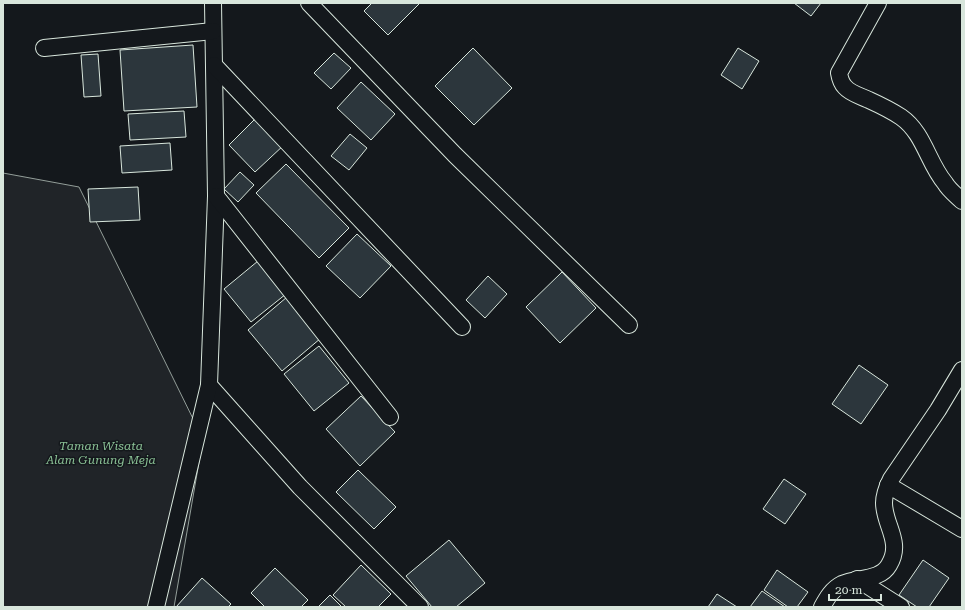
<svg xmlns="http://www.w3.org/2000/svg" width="965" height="610" viewBox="0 0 965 610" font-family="'Roboto Serif',serif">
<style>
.green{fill:#202428;stroke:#939e99}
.building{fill:#2c363c;stroke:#d8e6dc}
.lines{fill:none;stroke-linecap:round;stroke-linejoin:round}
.street-casing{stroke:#d8e6dc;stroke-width:18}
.street{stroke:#14181c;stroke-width:16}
.labels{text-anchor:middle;stroke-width:3;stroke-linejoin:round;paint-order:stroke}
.park-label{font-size:12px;font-style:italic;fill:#8ac095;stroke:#14181c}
</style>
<rect width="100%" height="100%" fill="#14181c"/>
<polygon class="green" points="3,173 79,187 203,439 174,607 3,607"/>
<g class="building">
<polygon points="372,3 420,3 388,35 364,11"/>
<polygon points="794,3 821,3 811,16"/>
<polygon points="193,45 197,107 124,111 120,50"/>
<polygon points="473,48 512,88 474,125 435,86"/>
<polygon points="738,48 759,61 742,89 721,75"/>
<polygon points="334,53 351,68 331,89 314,73"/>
<polygon points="98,54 101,96 84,97 81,55"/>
<polygon points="361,82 395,114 371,140 337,108"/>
<polygon points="184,111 186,137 130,140 128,114"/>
<polygon points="258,116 285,144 255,172 229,145"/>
<polygon points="350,134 367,148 349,170 331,156"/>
<polygon points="170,143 172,170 122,173 120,146"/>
<polygon points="286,164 349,228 319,258 256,193"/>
<polygon points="240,172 254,185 238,202 224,189"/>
<polygon points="138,187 140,220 90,222 88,189"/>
<polygon points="357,234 391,266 360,298 326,266"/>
<polygon points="258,261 286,294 251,322 224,289"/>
<polygon points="562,272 596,308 560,343 526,307"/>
<polygon points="488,276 507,294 485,318 466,300"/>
<polygon points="287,297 321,338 282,371 248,330"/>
<polygon points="319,346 349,383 314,411 284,374"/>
<polygon points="859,365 888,385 861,424 832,404"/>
<polygon points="361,396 395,432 360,466 326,429"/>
<polygon points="358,470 396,507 374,529 336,492"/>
<polygon points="784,479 806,494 785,524 763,509"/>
<polygon points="449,540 485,583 456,607 432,607 406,576"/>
<polygon points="923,560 949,578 929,607 917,607 899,595"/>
<polygon points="361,565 391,594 378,607 346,607 333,595"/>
<polygon points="275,568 308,600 301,607 265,607 251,593"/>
<polygon points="777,570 808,592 797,607 788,607 764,590"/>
<polygon points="202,578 231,604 228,607 176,607"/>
<polygon points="762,591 785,607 750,607"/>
<polygon points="717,594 737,607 708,607"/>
<polygon points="330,595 342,607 318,607"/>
</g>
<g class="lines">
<g class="street-casing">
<g id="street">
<polyline points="213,3 216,196 209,385 300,487 420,607"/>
<polyline points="309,3 455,155 629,325"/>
<path d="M878,3L839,73C840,79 841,83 845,87C851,94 861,96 869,100C880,105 892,111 901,117C924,133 928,163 945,183C949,190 956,195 962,201"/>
<polyline points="44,48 213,31"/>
<polyline points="214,65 462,327"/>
<polyline points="216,196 390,417"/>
<polyline points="888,485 962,529"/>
<polyline points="857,579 901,607"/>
<polyline points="156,607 209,385"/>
<path d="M822,607C827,598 832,589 842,584C857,577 880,581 889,565C903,542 884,525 884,503C884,494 887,487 891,479L938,410L962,370"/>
</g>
</g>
<use href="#street" class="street"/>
</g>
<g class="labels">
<g class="park-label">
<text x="101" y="450">Taman Wisata<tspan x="101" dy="14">Alam Gunung Meja</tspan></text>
</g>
</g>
<rect width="965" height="610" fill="none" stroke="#d8e6dc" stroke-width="8"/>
<path d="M829 594v6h52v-6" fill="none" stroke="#d8e6dc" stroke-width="2"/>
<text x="835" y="594" font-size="12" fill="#d8e6dc" stroke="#14181c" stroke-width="3" paint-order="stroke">20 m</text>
</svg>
